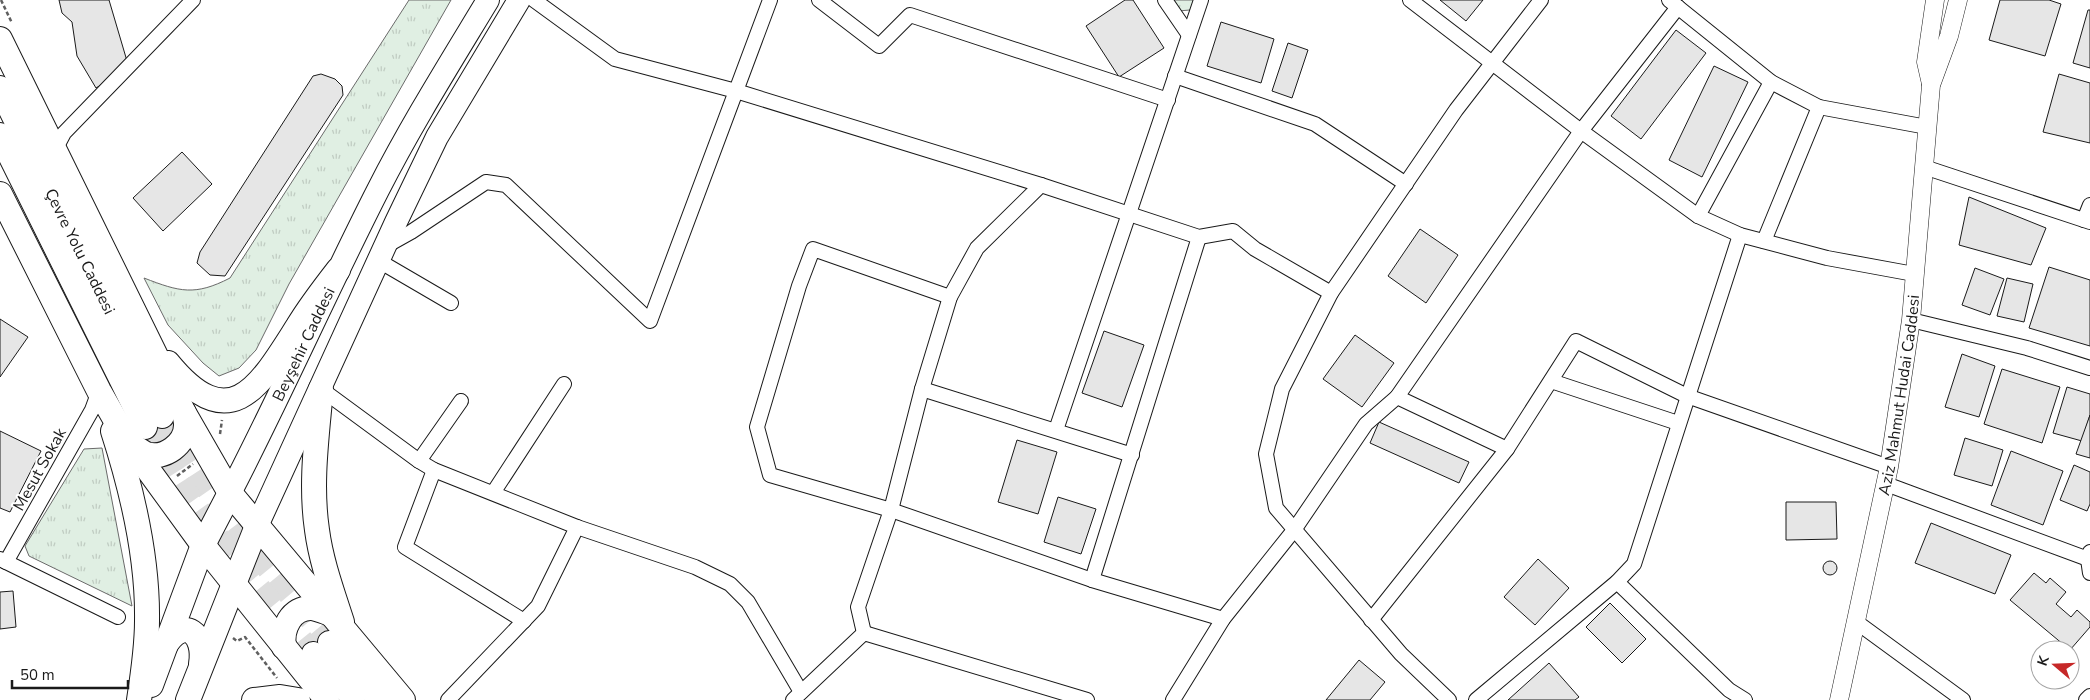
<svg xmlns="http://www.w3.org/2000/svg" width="2090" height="700" viewBox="0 0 2090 700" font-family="'Nunito Sans',sans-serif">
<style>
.grass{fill:url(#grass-tufts);stroke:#6a6a6a}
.building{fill:#e6e6e6;stroke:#1a1a1a}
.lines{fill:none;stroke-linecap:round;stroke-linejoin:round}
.primary-tunnel{stroke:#ddd;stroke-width:22;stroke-dasharray:22 11;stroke-linecap:butt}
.minor-casing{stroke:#1a1a1a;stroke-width:16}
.tertiary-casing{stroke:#1a1a1a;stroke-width:19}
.primary-casing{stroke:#1a1a1a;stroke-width:24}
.trunk-casing{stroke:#1a1a1a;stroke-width:26}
.path{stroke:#5f5f5f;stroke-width:2.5;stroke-dasharray:4 2.5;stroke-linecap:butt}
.minor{stroke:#fff;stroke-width:14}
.tertiary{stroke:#fff;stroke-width:18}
.primary{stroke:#fff;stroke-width:22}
.trunk{stroke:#fff;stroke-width:24}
.labels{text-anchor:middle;stroke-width:4;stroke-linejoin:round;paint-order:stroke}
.street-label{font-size:16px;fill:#1a1a1a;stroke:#fff}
</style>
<defs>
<pattern id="grass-tufts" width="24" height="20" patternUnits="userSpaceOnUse" patternTransform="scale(1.25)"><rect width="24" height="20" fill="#e0efe3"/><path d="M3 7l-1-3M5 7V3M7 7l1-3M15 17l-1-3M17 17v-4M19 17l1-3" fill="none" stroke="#c0ccc2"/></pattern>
</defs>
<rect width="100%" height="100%" fill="#fff"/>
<g class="grass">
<path d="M409,0H451L289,284L256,350L239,368L219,376L203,363L168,325L144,278C180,292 195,296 230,278Z"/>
<polygon points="1170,0 1194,0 1190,10 1178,11"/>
<polygon points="102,448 132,606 29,556 25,546 84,449"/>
</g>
<g class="building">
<polygon points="59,0 109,0 127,61 117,75 96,88 77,56 72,22 62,13"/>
<polygon points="1125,0 1133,0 1164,48 1119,77 1086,26"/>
<polygon points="1440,0 1483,0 1466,21"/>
<polygon points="2000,0 2049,0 2061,4 2045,56 1989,40"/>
<polygon points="2088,10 2090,10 2090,68 2073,63"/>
<polygon points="1221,22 1274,39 1261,83 1207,66"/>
<polygon points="1676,30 1706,53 1641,139 1611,116"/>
<polygon points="1288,43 1308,50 1292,98 1272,91"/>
<polygon points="1714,66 1748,82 1702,177 1669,160"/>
<polygon points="321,74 335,79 342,86 343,95 225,276 210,275 197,263 200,252 313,76"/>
<polygon points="2059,74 2090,83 2090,143 2043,132"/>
<polygon points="182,152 212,184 163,231 133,198"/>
<polygon points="1969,197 2046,228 2031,265 1959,245"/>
<polygon points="1420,229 1458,255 1426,303 1388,276"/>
<polygon points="2049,267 2090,280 2090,346 2029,328"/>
<polygon points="1975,268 2004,279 1990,315 1962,305"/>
<polygon points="2007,278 2033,284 2024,322 1997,316"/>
<polygon points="0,319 28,337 0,377"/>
<polygon points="1104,331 1144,345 1122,407 1082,393"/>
<polygon points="1355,335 1394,363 1362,407 1323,379"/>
<polygon points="1962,354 1995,366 1979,417 1945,407"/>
<polygon points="2002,369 2060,387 2042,443 1984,424"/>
<polygon points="2067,387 2090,394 2090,415 2082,441 2053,433"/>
<polygon points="2090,415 2090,458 2076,454"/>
<polygon points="1379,422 1469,462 1459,483 1370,443"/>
<polygon points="0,431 41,451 10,512 0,508"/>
<polygon points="1965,438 2003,450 1992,486 1954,475"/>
<polygon points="1017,440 1057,452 1038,514 998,502"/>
<polygon points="2011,451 2063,471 2043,525 1991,505"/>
<polygon points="2074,465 2090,472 2090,504 2087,511 2060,500"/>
<polygon points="1058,497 1096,509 1081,554 1044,542"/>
<polygon points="1786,502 1836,502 1837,539 1786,540"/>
<polygon points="1931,523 2011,555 1995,594 1915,563"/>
<polygon points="1538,559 1569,588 1535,625 1504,597"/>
<circle cx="1830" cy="568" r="7"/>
<polygon points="2034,573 2046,583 2050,578 2066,592 2056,604 2071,617 2077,610 2090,622 2090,627 2070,650 2010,600"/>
<polygon points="13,591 16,627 0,629 0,592"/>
<polygon points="1610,603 1646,639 1622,663 1586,627"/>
<polygon points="1359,660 1385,682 1370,700 1326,700"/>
<polygon points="1549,663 1579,697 1575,700 1508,700"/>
</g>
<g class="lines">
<g class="primary-tunnel">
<path d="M162,416C206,500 269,570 329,642"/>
<polyline points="145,427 185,490 220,539 313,653"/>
</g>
<g class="minor-casing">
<g id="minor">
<polyline points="534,0 615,59 736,91 1041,185 1199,237 1233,231 1255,249 1331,293"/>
<polyline points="819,0 879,46 910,15 1168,100"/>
<polyline points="1165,0 1189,35"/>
<polyline points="1410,0 1581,131 1698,216 1740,235 1827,258 1914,274"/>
<polyline points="1669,0 1771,82 1819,107 1927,127"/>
<polyline points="1175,76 1315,124 1406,184"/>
<polyline points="55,150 64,133 193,0"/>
<polyline points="1924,167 2090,222"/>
<polyline points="1698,216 1771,82"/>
<polyline points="2084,220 2090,205"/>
<polyline points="1764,241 1819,107"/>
<polyline points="386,246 411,232 486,182 506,185 650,321 770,0"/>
<polyline points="379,261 451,303"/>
<polyline points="950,297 813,249 799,286 757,427 770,475 891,510 1092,580 1223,619"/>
<polyline points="1911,320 2027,348 2090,368"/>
<polyline points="1551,381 1678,423"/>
<polyline points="321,389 419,461 434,470 577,527 695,567 730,584 748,602 801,692"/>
<polyline points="922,389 1132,455"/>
<polyline points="1397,397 1581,131 1678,7"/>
<polyline points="1056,430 1201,0"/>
<polyline points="419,461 461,401"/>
<polyline points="434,470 405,547 524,621"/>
<polyline points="1886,484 2088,559 2090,552"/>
<polyline points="493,493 564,384"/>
<polyline points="0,559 118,617"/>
<polyline points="2088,559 2090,573"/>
<polyline points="6,562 92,410 99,391"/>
<polyline points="1092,580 1199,237"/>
<polyline points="1617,582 1729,690 1745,700"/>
<polyline points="1371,620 1507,449 1576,341 1687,396 1889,467"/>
<polyline points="1855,621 1963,700"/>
<polyline points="864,633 858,607 891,510 922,389 950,297 977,248 1041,185"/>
<polyline points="448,700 538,606 577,527"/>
<polyline points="793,700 864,633 1087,700"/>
<polyline points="1173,700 1223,619 1294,530 1366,424 1397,397 1507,449"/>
<polyline points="1449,700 1401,654 1276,508 1266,454 1282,389 1331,293 1456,110 1541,0"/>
<polyline points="1476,700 1617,582 1634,564 1740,235"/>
<polyline points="2086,700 2090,696"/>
</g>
</g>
<g class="tertiary-casing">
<g id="tertiary">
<polyline points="1931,84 1926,62 1935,0"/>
<path id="s1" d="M1839,700L1889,467L1911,320L1931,85L1949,36L1958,0"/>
</g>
</g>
<g class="primary-casing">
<g id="primary">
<path id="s2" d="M230,493C282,393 327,290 378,190C411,125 450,63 488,0"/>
<polyline points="257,526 396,222 437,137 519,0"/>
<polyline points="329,642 379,700"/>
<polyline points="313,653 354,700"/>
</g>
</g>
<g class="trunk-casing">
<g id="trunk">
<polyline points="0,39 184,413 230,493 403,700"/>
<path id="s3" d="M0,88L162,416"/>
<polyline points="0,135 145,427"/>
<polyline points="0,194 99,391 128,442 203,545 327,700"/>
<path d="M168,363C231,440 261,384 298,326C310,306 324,288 338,270"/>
<path d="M321,389C317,436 310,483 317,530C321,561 332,591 342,622"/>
<path d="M113,431C132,490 148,558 147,621C147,647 143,674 139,700"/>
<path d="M129,443C135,447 140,451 146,454C164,460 186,444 186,425C186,421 185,417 184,413"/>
<path d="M165,646C184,615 206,634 201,664"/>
<path d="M284,647C281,629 291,607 312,608C318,609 325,612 331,614"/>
<polyline points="151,685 203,545 230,493"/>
<polyline points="188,700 257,526"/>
<polyline points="254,700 280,697 298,700"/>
</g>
</g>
<g class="path">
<polyline points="1,0 12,23"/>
<polyline points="220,434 222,420"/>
<polyline points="177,476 193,464"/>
<polyline points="233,638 237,641 245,637 277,678"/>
</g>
<use href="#minor" class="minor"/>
<use href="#tertiary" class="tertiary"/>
<use href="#primary" class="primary"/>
<use href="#trunk" class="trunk"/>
</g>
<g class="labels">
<g class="street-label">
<text dy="6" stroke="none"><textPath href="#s3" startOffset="182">Çevre Yolu Caddesi</textPath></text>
<text dy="6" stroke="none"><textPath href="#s2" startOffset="166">Beyşehir Caddesi</textPath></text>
<text dy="6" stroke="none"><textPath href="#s1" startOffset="311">Aziz Mahmut Hudai Caddesi</textPath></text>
<text transform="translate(39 469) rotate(-61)" y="6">Mesut Sokak</text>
</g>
</g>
<g transform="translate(2055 665) rotate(289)"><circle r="24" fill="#ffffff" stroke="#a3a3a3"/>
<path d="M0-4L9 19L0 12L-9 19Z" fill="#c62828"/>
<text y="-8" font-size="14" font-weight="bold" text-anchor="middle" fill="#1a1a1a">K</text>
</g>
<path d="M12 680v8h116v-8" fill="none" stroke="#1a1a1a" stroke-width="2.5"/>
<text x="20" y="680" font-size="15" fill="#1a1a1a" stroke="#ffffff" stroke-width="4" paint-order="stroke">50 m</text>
</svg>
